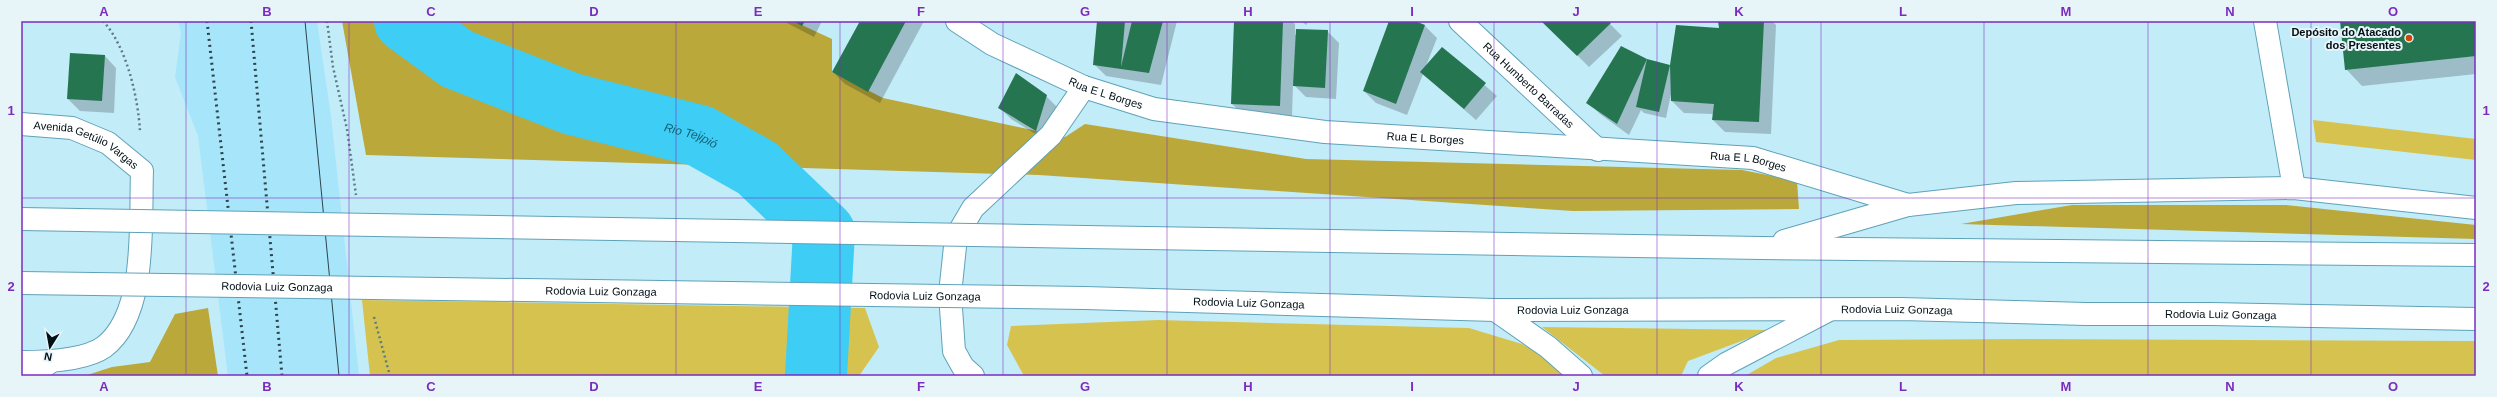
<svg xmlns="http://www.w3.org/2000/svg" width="2497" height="397" viewBox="0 0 2497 397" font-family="Arial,sans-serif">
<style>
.built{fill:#a7e5fa}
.green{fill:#d6c34f}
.forest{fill:#baa83b}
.shadow{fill:#0003}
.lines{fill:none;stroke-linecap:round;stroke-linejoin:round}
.river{stroke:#3ecdf4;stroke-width:62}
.building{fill:#257551}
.minor-casing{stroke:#5ea2b8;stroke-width:24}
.tertiary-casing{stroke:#5ea2b8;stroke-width:24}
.secondary-casing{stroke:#5ea2b8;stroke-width:24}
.trunk-casing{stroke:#5ea2b8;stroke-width:24}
.path{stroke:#5e7a83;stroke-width:2.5;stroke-dasharray:2 3;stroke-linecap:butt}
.minor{stroke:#fff;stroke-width:22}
.tertiary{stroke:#fff;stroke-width:22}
.secondary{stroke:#fff;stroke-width:22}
.trunk{stroke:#fff;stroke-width:22}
.tram{stroke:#2e444b;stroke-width:1}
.rail{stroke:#2e444b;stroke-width:3;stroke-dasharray:2 4;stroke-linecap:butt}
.trunk-bridge-casing{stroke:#5ea2b8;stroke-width:24;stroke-linecap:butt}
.trunk-bridge{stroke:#fff;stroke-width:22}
.grid{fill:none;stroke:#7b2cbf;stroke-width:1;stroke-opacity:0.55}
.poi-dot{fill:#cd4702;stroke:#e7f4f8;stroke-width:1.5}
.labels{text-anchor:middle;stroke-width:4;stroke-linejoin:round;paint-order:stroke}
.poi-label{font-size:11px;font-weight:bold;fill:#000f15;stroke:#e7f4f8;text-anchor:end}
.street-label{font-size:11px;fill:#000f15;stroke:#e7f4f8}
.water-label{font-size:12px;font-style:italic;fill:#146074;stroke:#e7f4f8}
.neatline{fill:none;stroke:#7b2cbf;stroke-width:1.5}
.grid-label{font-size:13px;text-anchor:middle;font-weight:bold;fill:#7b2cbf}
</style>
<rect width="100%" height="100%" fill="#c3ecf9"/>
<polygon class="built" points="178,21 317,21 331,116 359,376 228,376 198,136 175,77 181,33"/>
<g class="green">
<polygon points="2313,120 2476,139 2476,160 2316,142"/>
<polygon points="362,300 865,308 879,347 859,376 370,376"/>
<polygon points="1158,320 1469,328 1522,344 1562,368 1569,376 1024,376 1007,345 1011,326"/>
<polygon points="1542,327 1771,330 1688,361 1681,376 1605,376"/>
<polygon points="2025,339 2476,341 2476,376 1745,376 1776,358 1839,340"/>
</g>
<g class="forest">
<polygon points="342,21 793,21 832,39 832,72 883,98 1065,137 1085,124 1306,159 1742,170 1797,181 1799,209 1573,211 1039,175 366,155"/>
<polygon points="2072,205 2286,205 2476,225 2476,239 1961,224"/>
<polygon points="208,308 218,376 84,376 112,367 150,362 175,314"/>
</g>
<g class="shadow">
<polygon points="783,21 822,21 814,37"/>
<polygon points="862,21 924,21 880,103 845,84 833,72"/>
<polygon points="1098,21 1177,21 1161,85 1106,76 1094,64"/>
<polygon points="1235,21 1292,21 1295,24 1295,35 1327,31 1339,43 1336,99 1306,97 1293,84 1292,117 1244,115 1232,104"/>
<polygon points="1301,21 1309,21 1306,25"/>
<polygon points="1390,21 1412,21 1425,26 1437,38 1426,66 1442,48 1497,96 1476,120 1423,74 1407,115 1376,103 1364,91"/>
<polygon points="1543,21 1607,21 1622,36 1589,67"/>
<polygon points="1719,21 1772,21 1776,25 1771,134 1725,132 1713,120 1713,114 1684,113 1672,101 1671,94 1666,118 1644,113 1641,110 1629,135 1600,114 1588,103 1622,47 1647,60 1671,66 1720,29"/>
<polygon points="2341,21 2476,21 2476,74 2362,86 2346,69"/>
<polygon points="105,56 116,68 114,113 80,111 68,99"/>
<polygon points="1046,96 1058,108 1048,142 1011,119 999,107"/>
</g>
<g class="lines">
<path class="river" id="s1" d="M405,21L457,59L572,104L700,136L757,168L824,232L816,376"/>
</g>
<g class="building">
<polygon points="793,21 805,21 802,26"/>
<polygon points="860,21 906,21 868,92 832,72"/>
<polygon points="1097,21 1125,21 1121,67 1132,21 1163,21 1149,73 1093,65"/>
<polygon points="1234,21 1283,21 1280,106 1231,104"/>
<polygon points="1389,21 1415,21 1425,25 1396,104 1363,91"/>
<polygon points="1541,21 1608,21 1611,23 1577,56"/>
<polygon points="1718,21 1764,21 1759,122 1712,120 1714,104 1671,101 1670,65 1676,25 1719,28"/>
<polygon points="2340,21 2476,21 2476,56 2345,70"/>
<polygon points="1296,29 1328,30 1325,88 1293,86"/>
<polygon points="1621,46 1647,59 1617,124 1586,103"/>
<polygon points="1442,47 1486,83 1464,109 1420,72"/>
<polygon points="70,53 105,55 102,101 67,99"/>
<polygon points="1647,59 1670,65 1659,112 1636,107"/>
<polygon points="1016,73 1047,95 1036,131 998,108"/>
</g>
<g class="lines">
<g class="minor-casing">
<g id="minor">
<path id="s2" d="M957,21L992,44L1084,87L1154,109L1325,132L1753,158L1908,205"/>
<path id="s3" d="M1460,21L1598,150"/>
<polyline points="32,376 50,362"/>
<polyline points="973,376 963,367 954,351 950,294 956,237 973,208 1051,135 1084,87"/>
</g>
</g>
<g class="tertiary-casing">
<g id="tertiary">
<path id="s4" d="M21,124L72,128L108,143L142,171C140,221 148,314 104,347C84,361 44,362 21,362"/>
<polyline points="1495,310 1548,347 1581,376"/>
<polyline points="1709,376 1726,364 1829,310"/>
</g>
</g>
<g class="secondary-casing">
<polyline id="secondary" points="2265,21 2294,188"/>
</g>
<g class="trunk-casing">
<g id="trunk">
<polyline points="1085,237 1762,248 2476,255"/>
<polyline points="1784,241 1908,205 2016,193 2294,188 2476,208"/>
<path id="s5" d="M1085,298L1495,310L1901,309L2086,314H2211L2476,319"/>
</g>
</g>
<g class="path">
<path d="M103,21C127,47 138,98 140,131"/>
<polyline points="327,21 333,67 347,129 356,195"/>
<polyline points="374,317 390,376"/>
</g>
<use href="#minor" class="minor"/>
<use href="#tertiary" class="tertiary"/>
<use href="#secondary" class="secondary"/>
<use href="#trunk" class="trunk"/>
<polyline class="tram" points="305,21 339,376"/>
<g class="rail">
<polyline points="207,21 247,376"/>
<polyline points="251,21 282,376"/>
</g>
<g class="trunk-bridge-casing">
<g id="trunk-bridge">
<polyline points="21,219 1085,237"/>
<path id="s6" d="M21,283L1085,298"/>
</g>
</g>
<use href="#trunk-bridge" class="trunk-bridge"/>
</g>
<path class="grid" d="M186,21V376M349,21V376M513,21V376M676,21V376M840,21V376M1003,21V376M1167,21V376M1330,21V376M1494,21V376M1657,21V376M1821,21V376M1984,21V376M2148,21V376M2311,21V376M21,198H2476"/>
<circle class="poi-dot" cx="2409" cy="38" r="4"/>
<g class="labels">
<g class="poi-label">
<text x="2401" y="36">Depósito do Atacado<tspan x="2401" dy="13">dos Presentes</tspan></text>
</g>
<g class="street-label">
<text dy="4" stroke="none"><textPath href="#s3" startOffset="94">Rua Humberto Barradas</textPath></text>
<text dy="4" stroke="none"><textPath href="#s2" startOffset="166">Rua E L Borges</textPath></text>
<text dy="4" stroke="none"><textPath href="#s2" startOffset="490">Rua E L Borges</textPath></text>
<text dy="4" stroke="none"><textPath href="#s4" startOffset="70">Avenida Getúlio Vargas</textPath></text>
<text dy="4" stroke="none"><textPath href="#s2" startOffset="814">Rua E L Borges</textPath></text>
<text dy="4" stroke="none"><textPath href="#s6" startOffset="256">Rodovia Luiz Gonzaga</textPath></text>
<text dy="4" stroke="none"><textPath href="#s6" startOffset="580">Rodovia Luiz Gonzaga</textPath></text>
<text dy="4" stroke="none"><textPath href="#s6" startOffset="904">Rodovia Luiz Gonzaga</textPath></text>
<text dy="4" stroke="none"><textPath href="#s5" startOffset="164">Rodovia Luiz Gonzaga</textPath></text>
<text dy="4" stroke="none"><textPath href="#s5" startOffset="488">Rodovia Luiz Gonzaga</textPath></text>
<text dy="4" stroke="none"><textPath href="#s5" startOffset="812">Rodovia Luiz Gonzaga</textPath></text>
<text dy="4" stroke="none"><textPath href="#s5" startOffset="1136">Rodovia Luiz Gonzaga</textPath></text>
</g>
<g class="water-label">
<text dy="4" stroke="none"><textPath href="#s1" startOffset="311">Rio Tejipió</textPath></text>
</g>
</g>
<rect width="2497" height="397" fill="none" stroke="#e7f4f8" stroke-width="44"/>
<g transform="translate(50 347) rotate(191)" stroke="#e7f4f8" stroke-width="3" paint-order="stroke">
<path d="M0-3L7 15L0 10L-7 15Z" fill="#000f15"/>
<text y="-6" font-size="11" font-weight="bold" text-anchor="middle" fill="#000f15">N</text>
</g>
<rect x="22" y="22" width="2453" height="353" class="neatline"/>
<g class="grid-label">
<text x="104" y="16">A</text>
<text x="267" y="16">B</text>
<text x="431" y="16">C</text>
<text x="594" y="16">D</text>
<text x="758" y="16">E</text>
<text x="921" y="16">F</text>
<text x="1085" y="16">G</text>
<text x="1248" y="16">H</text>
<text x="1412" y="16">I</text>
<text x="1576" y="16">J</text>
<text x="1739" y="16">K</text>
<text x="1903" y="16">L</text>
<text x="2066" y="16">M</text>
<text x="2230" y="16">N</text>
<text x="2393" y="16">O</text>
<text x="11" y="115">1</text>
<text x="2486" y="115">1</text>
<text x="11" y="291">2</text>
<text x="2486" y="291">2</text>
<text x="104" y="391">A</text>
<text x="267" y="391">B</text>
<text x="431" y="391">C</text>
<text x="594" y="391">D</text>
<text x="758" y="391">E</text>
<text x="921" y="391">F</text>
<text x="1085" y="391">G</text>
<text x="1248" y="391">H</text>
<text x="1412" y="391">I</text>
<text x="1576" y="391">J</text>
<text x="1739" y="391">K</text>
<text x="1903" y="391">L</text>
<text x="2066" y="391">M</text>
<text x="2230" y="391">N</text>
<text x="2393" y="391">O</text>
</g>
</svg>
